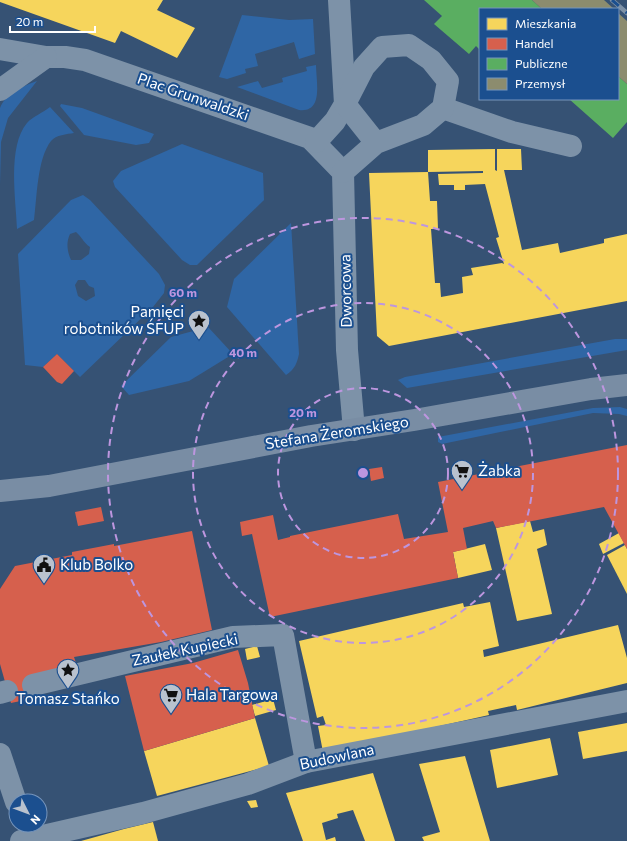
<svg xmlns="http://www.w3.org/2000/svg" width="627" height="841" viewBox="0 0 627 841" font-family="Commissioner,sans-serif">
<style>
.green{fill:#2f66a5;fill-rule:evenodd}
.homes{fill:#f6d55c}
.shops{fill:#d6604d}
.public{fill:#5aae61}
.industry{fill:#8c8c6e}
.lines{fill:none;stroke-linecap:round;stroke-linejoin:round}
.street{stroke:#7d92a8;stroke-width:22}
.secondary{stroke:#798da4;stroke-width:22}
.rail-casing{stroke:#7e92a7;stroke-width:4.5}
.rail{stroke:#1b4f8f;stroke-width:3;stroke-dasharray:9;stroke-linecap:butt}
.ring{fill:none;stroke:#bd96df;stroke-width:2;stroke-dasharray:7 5}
.labels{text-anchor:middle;stroke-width:4;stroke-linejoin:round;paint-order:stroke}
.street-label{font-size:15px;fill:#fff;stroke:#1b4f8f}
.poi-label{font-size:15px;fill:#fff;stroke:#1b4f8f;text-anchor:start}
.centre{fill:#bd96df;stroke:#1b4f8f;stroke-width:2}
.ring-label{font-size:12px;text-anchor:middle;font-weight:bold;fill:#bd96df;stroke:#1b4f8f;stroke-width:4;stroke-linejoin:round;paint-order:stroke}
</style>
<rect width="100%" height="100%" fill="#365274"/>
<g class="green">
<polygon points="242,15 289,20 313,19 315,54 299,59 294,42 255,54 258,66 245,69 246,73 227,79 219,77"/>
<path d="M316,65C316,81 324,113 299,110L237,87L258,81L262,88L283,82L282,78L307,71L306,67Z"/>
<path d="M37,81L8,118L1,142L0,185C0,177 0,113 0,108C6,93 23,86 37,81Z"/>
<polygon points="61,104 82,108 154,134 149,143 136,145 84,135 60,106"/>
<path d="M50,107L74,133C67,134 56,135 51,141C37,159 37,198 34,220L17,229C16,199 7,147 27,123C33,116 43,113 50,107Z"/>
<polygon points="182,144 263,173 264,200 197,265 190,265 182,260 115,187 113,181 121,171"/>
<path d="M83,195L90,200L159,274L165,285L164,293L153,307L80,377L57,354L43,367L25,365L18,254L71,200ZM76,232C82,237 83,242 90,247L89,254L81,260H71C67,251 66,242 70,234ZM78,280H85L89,286L94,288L95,296L86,301L78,296L75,285Z"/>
<path d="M291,223L299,354C297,363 295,369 286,375L227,307L234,279Z"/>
<polygon points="208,327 233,354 189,381 129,395 121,386 171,337"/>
<polygon points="615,339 627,339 627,350 407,388 398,380 405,377"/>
<polygon points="620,407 627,409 627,416 619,414 593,413 442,444 438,442 438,437 593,408"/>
</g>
<g class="homes">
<polygon points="0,0 163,0 157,10 195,28 177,58 121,31 115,43 0,2"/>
<polygon points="495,149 495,170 497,171 497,149 521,149 522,170 504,170 522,250 558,243 560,253 604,243 604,239 627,234 627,301 389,346 377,336 369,173 428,172 430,201 437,201 438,229 431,229 435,283 440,283 441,297 463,293 462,277 473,275 471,268 502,263 504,264 496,238 499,237 485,184 465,185 465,190 454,190 454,185 439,185 438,174 483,173 483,171 428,172 428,150"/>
<polygon points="530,521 533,532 544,529 547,545 537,549 552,614 517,621 496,528"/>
<polygon points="619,533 624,543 603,554 599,544"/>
<polygon points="485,544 492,570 458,578 453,552"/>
<polygon points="625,545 627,549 627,594 607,555"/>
<polygon points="490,602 499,646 483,650 484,657 618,625 627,658 627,683 517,710 516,705 488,711 489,715 323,752 318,726 326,725 323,716 317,718 299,641 463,603 464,607"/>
<polygon points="257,646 260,657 247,660 245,649"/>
<polygon points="273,699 276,710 255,716 252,705"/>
<polygon points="255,718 269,766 157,796 144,751"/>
<polygon points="627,723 627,751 583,759 578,732"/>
<polygon points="550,738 558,775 497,788 490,750"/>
<polygon points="465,756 490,841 424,841 422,837 440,832 419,764"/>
<polygon points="373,773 395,841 365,841 353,810 337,814 338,818 322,823 326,840 335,837 336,841 303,841 286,793"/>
<polygon points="256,800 258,807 251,808 247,801"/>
<polygon points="153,822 158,841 81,841 124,829"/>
</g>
<g class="shops">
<polygon points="57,354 74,371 62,384 57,382 43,367"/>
<polygon points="627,445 627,549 604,507 496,528 493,521 463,528 467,549 453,552 458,578 270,617 252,534 242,536 240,522 273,515 278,540 290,537 290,536 398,514 404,539 448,532 438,482"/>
<polygon points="382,467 384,478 371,481 369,469"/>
<polygon points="101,507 104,521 78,526 75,512"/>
<polygon points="192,531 212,630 161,642 74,657 77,666 29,677 35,698 11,703 0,664 0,589 15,566 72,555 72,552 114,544 114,546"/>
<polygon points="238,650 248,683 255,718 144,751 125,676 193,663"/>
</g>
<g class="public">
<polygon points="424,0 532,0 542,9 480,9 480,50 476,46 469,54 434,24 442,16"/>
<polygon points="618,76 627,84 627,122 613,138 569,99 618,99"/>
</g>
<g class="industry">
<polygon points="532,0 604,0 614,9 542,9"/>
<polygon points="618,13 627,21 627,84 618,76"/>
</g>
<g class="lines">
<g class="street">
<polyline points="0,49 46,57 65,57 85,60 310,138 343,172 347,350 354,430"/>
<polyline points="0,90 46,57"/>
<polyline points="443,108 512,132 571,146"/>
<polyline points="316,142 335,121 345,104 339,0"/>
<polyline points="343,172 376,143 423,125 443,108 448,81 431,60 409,45 382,47 364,67 345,104 376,143"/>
<polyline points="33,685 233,637 283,635 306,762"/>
<polyline points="0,693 7,691"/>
<polyline points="0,754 16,802"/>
<polyline points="21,841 143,813 248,784 306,762 627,701"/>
</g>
<polyline class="secondary" points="0,491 49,486 311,436 414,420 591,389 627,385"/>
<g class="rail-casing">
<polyline id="rail" points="612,0 627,13"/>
</g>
<use href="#rail" class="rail"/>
</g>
<g class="ring">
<circle cx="363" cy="473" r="85"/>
<circle cx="363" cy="473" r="170"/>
<circle cx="363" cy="473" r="255"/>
</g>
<defs>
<g id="sight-pin" transform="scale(1.15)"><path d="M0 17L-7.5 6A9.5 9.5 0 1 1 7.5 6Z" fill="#b9c2ce" stroke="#1b4f8f"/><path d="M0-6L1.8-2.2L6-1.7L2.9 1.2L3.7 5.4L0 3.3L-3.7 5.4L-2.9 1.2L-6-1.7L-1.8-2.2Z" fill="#111"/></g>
<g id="supermarket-pin" transform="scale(1.15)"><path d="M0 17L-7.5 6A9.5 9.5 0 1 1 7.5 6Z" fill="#b9c2ce" stroke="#1b4f8f"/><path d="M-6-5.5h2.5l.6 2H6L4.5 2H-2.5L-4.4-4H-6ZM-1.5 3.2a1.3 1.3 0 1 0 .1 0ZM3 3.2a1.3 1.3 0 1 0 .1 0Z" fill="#111"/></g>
<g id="civic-pin" transform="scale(1.15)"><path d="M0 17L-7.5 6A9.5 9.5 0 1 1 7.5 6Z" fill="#b9c2ce" stroke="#1b4f8f"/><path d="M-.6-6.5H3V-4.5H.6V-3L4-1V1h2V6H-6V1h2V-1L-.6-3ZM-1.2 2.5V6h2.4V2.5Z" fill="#111"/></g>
</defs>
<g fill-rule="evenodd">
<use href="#sight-pin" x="199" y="321"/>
<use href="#supermarket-pin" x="462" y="471"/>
<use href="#civic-pin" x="44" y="565"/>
<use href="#sight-pin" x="68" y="670"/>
<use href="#supermarket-pin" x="171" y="695"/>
</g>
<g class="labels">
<g class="street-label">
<text transform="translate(193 97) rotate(19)" y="5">Plac Grunwaldzki</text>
<text transform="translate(346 291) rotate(-91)" y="5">Dworcowa</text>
<text transform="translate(337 433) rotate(-9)" y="5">Stefana Żeromskiego</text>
<text transform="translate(185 650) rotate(-12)" y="5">Zaułek Kupiecki</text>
<text transform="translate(337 757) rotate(-12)" y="5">Budowlana</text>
</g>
<g class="poi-label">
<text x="184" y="317" text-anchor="end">Pamięci<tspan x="184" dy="17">robotników ŚFUP</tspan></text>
<text x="478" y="476">Żabka</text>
<text x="60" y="570">Klub Bolko</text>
<text x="186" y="700">Hala Targowa</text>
<text x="68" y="704" text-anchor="middle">Tomasz Stańko</text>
</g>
</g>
<circle cx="363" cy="473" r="6" class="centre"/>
<g class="ring-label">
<text x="183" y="297">60 m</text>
<text x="243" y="357">40 m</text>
<text x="303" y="417">20 m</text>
</g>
<rect x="479" y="8" width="140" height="92" fill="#1b4f8f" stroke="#7695bc"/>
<rect x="487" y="18" width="20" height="12" fill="#f6d55c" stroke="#7695bc"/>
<text x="515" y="28" font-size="12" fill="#ffffff">Mieszkania</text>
<rect x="487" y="38" width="20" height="12" fill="#d6604d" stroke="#7695bc"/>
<text x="515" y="48" font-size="12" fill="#ffffff">Handel</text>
<rect x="487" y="58" width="20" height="12" fill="#5aae61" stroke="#7695bc"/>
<text x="515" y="68" font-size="12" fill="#ffffff">Publiczne</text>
<rect x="487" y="78" width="20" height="12" fill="#8c8c6e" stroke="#7695bc"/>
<text x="515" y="88" font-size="12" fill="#ffffff">Przemysł</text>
<g transform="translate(28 813) rotate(132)"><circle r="19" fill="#1b4f8f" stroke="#7695bc"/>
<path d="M0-3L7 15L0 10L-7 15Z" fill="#b9c2ce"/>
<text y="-6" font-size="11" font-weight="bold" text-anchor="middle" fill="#ffffff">N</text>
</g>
<path d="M10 26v6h85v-6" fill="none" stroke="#ffffff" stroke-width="2"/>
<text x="16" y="26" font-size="12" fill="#ffffff" stroke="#1b4f8f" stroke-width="3" paint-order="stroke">20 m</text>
</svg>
